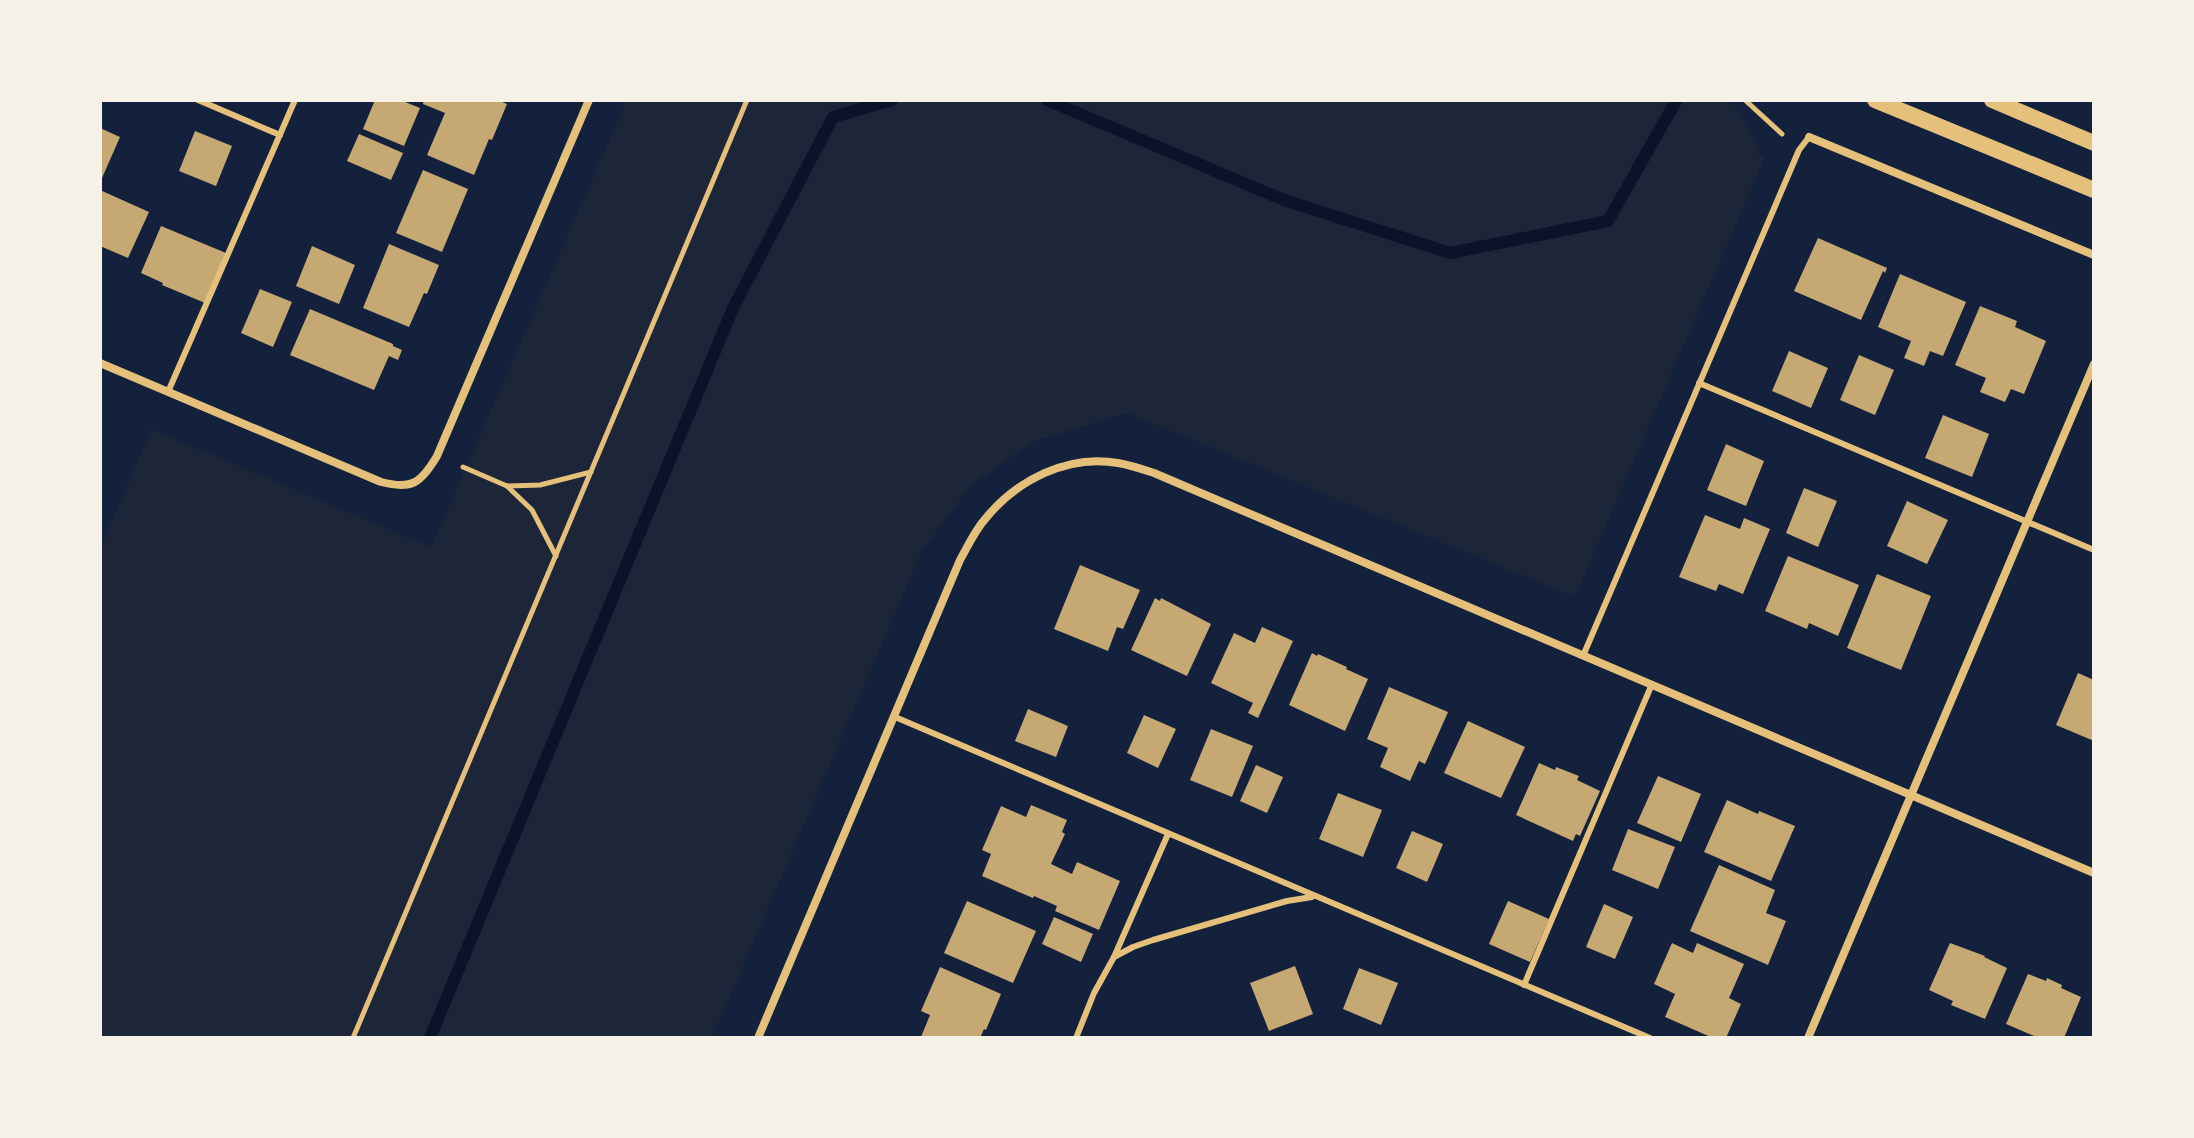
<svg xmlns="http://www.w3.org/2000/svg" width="2194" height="1138" viewBox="0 0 2194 1138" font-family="'Open Sans',sans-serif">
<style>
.green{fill:#1d2539}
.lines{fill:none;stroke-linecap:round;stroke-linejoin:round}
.stream{stroke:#0b132b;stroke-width:12}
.building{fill:#c6a872}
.path{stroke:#e5c07b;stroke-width:5}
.service{stroke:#e5c07b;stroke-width:6}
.minor{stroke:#e5c07b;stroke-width:8}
.secondary{stroke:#e5c07b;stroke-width:16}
</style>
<rect width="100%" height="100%" fill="#14213d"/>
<polygon class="green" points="627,100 1717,100 1734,105 1760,147 1758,154 1765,157 1575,597 1127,413 1035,441 971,485 922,551 712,1038 100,1038 100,549 151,429 431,547"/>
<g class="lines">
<g class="stream">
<polyline points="1047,100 1284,200 1450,253 1608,221 1676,101"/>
<polyline points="430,1038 733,308 833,117 892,100"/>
</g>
</g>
<g class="building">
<polygon points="375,100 400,100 420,108 404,146 363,129"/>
<polygon points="424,100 497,100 507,104 492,140 489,139 474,175 427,155 445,113 423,104"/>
<polygon points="100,128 120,137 102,178 100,177"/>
<polygon points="195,131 232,146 216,186 179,171"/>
<polygon points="359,134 403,153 391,180 347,161"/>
<polygon points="423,170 468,189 442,252 396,233"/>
<polygon points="100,190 149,212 128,258 100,246"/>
<polygon points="161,226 226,253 205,303 162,285 163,283 141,273"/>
<polygon points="1818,238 1887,268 1885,273 1883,271 1861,320 1794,291"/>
<polygon points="389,244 439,265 427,294 424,293 409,327 363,308"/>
<polygon points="312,246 355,265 339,304 296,286"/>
<polygon points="1900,274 1966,302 1943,356 1930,351 1924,366 1904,358 1911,341 1878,327"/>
<polygon points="260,289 292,302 273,347 241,333"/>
<polygon points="1980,306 2017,321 2015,327 2046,341 2024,394 2011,389 2005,402 1980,392 1986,378 1955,365"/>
<polygon points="310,309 393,344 393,346 402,350 398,360 389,356 374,390 290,355"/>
<polygon points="1789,351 1828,368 1811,408 1772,391"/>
<polygon points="1859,355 1894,370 1875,415 1840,400"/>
<polygon points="1943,415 1989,434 1972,477 1925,458"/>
<polygon points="1726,444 1764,461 1746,506 1707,490"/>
<polygon points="1804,488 1837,501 1818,547 1786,533"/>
<polygon points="1907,501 1948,520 1927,564 1887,546"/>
<polygon points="1705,515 1740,529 1744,518 1770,529 1743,594 1719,584 1716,591 1679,577"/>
<polygon points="1788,556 1859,585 1838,636 1809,623 1807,629 1765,611"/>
<polygon points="1080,565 1140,590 1123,629 1117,627 1108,651 1054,629"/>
<polygon points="1877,574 1931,596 1901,670 1847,648"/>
<polygon points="1155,598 1160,601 1161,598 1211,624 1187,676 1131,650"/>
<polygon points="1262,627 1293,641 1258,718 1248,713 1253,703 1211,683 1234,633 1255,643"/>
<polygon points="1312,653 1317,656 1318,654 1347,667 1346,669 1368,679 1345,731 1289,705"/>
<polygon points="2078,673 2094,680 2094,741 2056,725"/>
<polygon points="1389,687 1448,712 1425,764 1419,761 1410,781 1380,767 1388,748 1367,739"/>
<polygon points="1028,709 1068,726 1056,757 1015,741"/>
<polygon points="1144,715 1176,729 1158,768 1127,753"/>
<polygon points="1468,721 1525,747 1501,798 1444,773"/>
<polygon points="1211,729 1253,746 1232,797 1190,780"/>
<polygon points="1539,763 1555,770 1556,767 1579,776 1577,780 1600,791 1580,836 1576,834 1573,841 1516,815"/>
<polygon points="1256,765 1283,777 1267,813 1240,801"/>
<polygon points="1658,776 1701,794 1681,842 1637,823"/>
<polygon points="1338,793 1382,810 1363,857 1319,839"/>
<polygon points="1727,800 1758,814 1759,811 1795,826 1771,881 1704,852"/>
<polygon points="1031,805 1067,820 1062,832 1065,834 1051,864 1072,874 1077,862 1120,881 1099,930 1055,911 1057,906 1034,896 1033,898 982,876 991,854 982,850 1001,806 1026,817"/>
<polygon points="1628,829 1675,847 1658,889 1612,870"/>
<polygon points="1412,831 1443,844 1427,882 1396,868"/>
<polygon points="1719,865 1775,890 1766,913 1786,921 1768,965 1690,931"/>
<polygon points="967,901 1036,931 1013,983 944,953"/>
<polygon points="1508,901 1549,919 1530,962 1489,944"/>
<polygon points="1604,904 1633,917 1615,959 1586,947"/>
<polygon points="1054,917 1093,934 1081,962 1042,944"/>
<polygon points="1672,943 1693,953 1697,943 1744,964 1729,998 1741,1004 1726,1038 1713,1038 1665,1017 1675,994 1654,984"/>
<polygon points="1950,943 1985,956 1984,957 2007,968 1985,1019 1951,1005 1953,1001 1929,990"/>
<polygon points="1295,966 1313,1014 1269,1031 1250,983"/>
<polygon points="940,967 1001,994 986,1030 984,1029 980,1038 921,1037 930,1015 921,1011"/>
<polygon points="1359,968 1398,983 1381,1025 1343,1009"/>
<polygon points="2028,974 2046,981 2047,978 2062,985 2061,988 2081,997 2064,1038 2039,1038 2006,1024"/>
</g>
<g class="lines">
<g class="path">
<polyline points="1745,100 1782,134"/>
<polyline points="463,467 507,486 540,485 591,472"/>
<polyline points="507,486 532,510 556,556"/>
<polyline points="353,1038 747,100"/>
</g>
<g class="service">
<polyline points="198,100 280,135"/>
<polyline points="1699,383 2094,550"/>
<polyline points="168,392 295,100"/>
<polyline points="1583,656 1799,150 1809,137"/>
<polyline points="895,717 1650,1038"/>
<polyline points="1114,957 1133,947 1153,940 1287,901 1312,897"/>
<polyline points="1524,985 1652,684"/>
<polyline points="1076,1038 1094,993 1114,957 1168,834"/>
</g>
<g class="minor">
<polyline points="1809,137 2094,255"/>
<path d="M100,363L381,482C412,490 421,483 437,456L589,100"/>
<path d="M758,1038L960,560C968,546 975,530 986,518C1017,480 1068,454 1118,463C1130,465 1142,469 1154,473L2094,873"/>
<polyline points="1808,1038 2094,364"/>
</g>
<g class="secondary">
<polyline points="1875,100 2094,190"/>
<polyline points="1992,100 2094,143"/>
</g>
</g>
<rect width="2194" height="1138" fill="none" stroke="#f6f1e7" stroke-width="204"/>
</svg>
